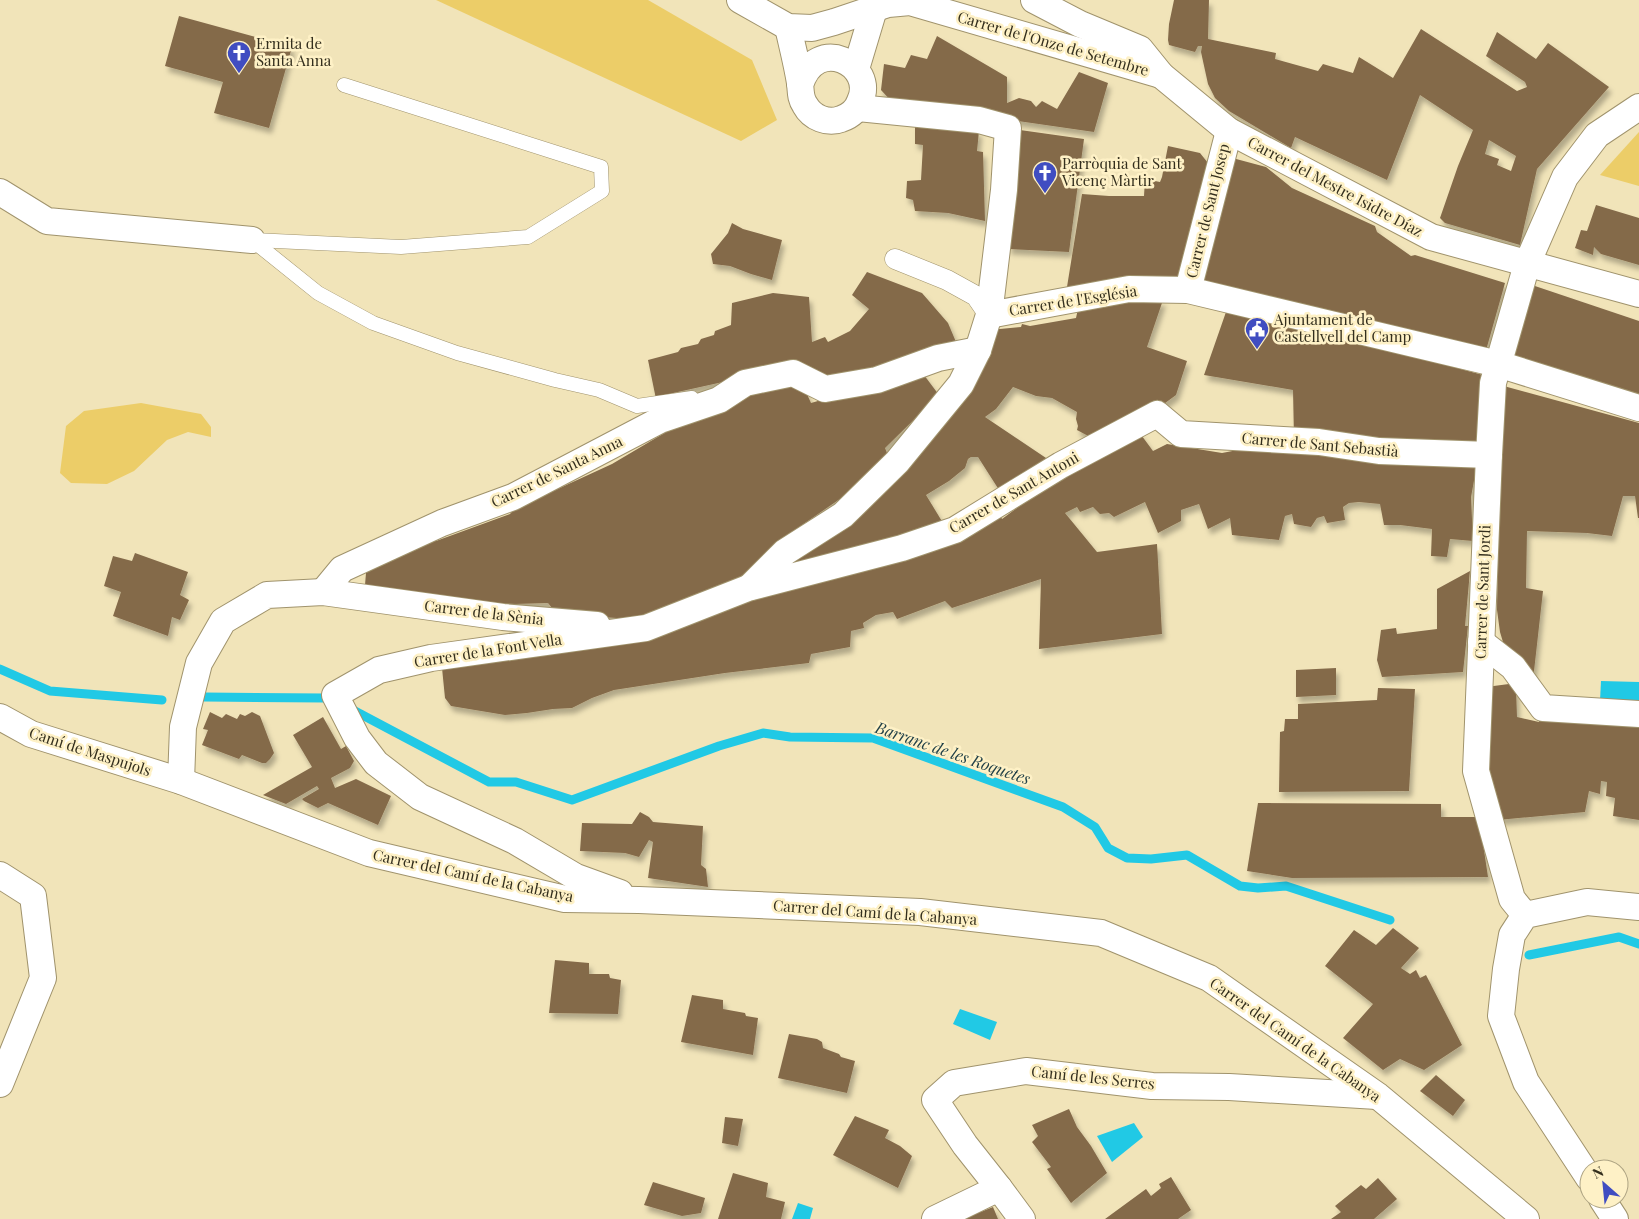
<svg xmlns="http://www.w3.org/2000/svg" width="1639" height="1219" viewBox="0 0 1639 1219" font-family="'Playfair Display',serif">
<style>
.green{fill:#eccd68}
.water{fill:#21c9e5}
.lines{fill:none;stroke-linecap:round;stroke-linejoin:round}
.stream{stroke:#21c9e5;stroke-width:9}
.building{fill:#846a4a;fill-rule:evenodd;filter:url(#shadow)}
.service-casing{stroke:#a0936c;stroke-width:15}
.pedestrian-casing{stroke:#a0936c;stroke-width:21}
.minor-casing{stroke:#a0936c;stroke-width:28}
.service{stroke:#fff;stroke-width:14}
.pedestrian{stroke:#fff;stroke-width:20}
.minor{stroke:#fff;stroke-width:26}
.labels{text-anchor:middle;stroke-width:5;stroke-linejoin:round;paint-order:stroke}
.poi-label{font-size:15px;fill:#332e1d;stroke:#fef1c6;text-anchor:start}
.street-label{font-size:15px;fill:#332e1d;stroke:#fef1c6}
.water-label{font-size:16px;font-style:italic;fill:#224148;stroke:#fef1c6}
</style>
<defs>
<filter id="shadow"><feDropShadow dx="3" dy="5.5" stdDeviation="2.5" flood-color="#0004"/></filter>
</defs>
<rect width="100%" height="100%" fill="#f1e4b9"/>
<g class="green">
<polygon points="436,0 648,0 752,60 777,120 741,141"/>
<polygon points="1639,132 1639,186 1600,175"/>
<polygon points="141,403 201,414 211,427 211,437 188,432 167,440 134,471 107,484 71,483 60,473 66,426 84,411"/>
</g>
<g class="water">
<polygon points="1601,681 1639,682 1639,704 1600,701"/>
<polygon points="960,1009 997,1022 990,1040 953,1024"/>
<polygon points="1134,1123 1143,1137 1112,1162 1097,1136"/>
<polygon points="798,1203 813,1208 810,1219 792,1219"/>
</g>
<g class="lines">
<g class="stream">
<polyline points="0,669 50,691 162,700"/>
<polyline points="204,697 324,698"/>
<polyline points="353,710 489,782 516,782 572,800 719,746 763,733 790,737 873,738 1063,807 1095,827 1108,848 1127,858 1151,859 1187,855 1240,886 1258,888 1286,886 1390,920"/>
<polyline points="1529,955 1619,937 1639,944"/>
</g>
</g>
<g class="building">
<path d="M1174,0H1209L1208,39L1276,53L1275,59L1318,71L1323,64L1353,73L1359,57L1393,78L1421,29L1517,91L1527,87L1525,82L1486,56L1497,32L1536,59L1548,43L1609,87L1537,169L1520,245L1445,223L1440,218L1458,166L1473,130L1420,95L1387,180L1295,137L1291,148L1229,111L1215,98L1208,84L1201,52L1202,46H1198L1195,52L1169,45L1168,40L1169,24ZM1489,140L1516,156L1511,171L1497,165L1499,159L1485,154Z"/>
<polygon points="179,16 292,47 269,128 214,113 223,82 165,66"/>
<polygon points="937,36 1007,77 1007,103 1019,98 1031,101 1036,107 1042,101 1057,109 1079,72 1108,83 1094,132 893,103 881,90 884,64 905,68 911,55 927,59"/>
<polygon points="915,125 979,131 977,151 983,152 985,221 948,213 915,211 913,200 906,198 907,181 921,180 923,145 915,144"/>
<polygon points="1020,130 1084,139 1069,252 1008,249"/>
<polygon points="1168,146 1200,153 1208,163 1178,285 1067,287 1082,194 1109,196 1144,196 1145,179 1160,182 1162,177"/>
<polygon points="1225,156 1266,167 1292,188 1375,226 1377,232 1411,256 1415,255 1505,283 1485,354 1192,287"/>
<polygon points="1596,205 1639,218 1639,265 1601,254 1594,247 1593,255 1575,248 1581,230 1587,231"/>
<polygon points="732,223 743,229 782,240 772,280 751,274 730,266 713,264 711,254 728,233"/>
<polygon points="867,272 922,293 948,323 956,342 879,375 741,378 664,395 656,399 648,360 678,352 681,348 698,344 701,339 714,335 715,331 731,325 732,303 773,293 809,297 812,342 825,337 828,342 850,331 869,309 852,295"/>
<polygon points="1526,283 1639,321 1639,397 1507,354"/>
<polygon points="1163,300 1147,347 1187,361 1176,395 1157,409 1092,438 1077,430 1078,426 1076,419 1077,412 1052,398 1036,396 1013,387 996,409 985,417 1049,460 1001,493 978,457 971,457 968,459 965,468 949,481 926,495 943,523 775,575 987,354 989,330 1021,327 1022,324 1030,326 1076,318 1078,309 1118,303"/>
<polygon points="1226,312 1303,326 1302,332 1361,342 1483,375 1479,443 1294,438 1293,390 1204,375"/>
<polygon points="921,371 939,395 885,448 889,458 866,481 789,534 760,558 743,580 642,621 617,618 557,614 548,603 514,604 512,610 365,585 366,573 370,565 431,539 436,541 510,514 514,509 612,464 710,406 801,381 811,403"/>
<polygon points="1500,385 1639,423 1639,518 1638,518 1635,496 1623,496 1612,536 1587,533 1527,531 1526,588 1543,591 1533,680 1506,652 1500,632 1497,610"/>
<polygon points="1139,432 1153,451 1167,444 1222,453 1248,448 1469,458 1476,470 1471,497 1473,541 1450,539 1447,557 1431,556 1432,529 1400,525 1384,525 1380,504 1359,502 1349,503 1343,507 1345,520 1327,523 1324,516 1317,518 1311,527 1294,524 1292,514 1285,516 1279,540 1232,535 1230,518 1208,529 1199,504 1181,510 1181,521 1158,533 1145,502 1114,517 1109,513 1100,514 1093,507 1080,512 1077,507 1065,513 1097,552 1157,544 1162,634 1039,649 1041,579 952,608 945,601 897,619 893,612 876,615 863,623 864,628 851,631 850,647 811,654 809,663 725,673 614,690 592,698 572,708 553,709 527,713 505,715 451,706 445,698 442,668 721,611 999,513 1002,519 1047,486"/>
<polygon points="135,553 188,572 180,595 189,600 180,620 172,617 168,636 113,616 121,592 104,586 113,556 132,561"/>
<polygon points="1470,571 1465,626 1468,626 1463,672 1382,677 1377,660 1381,630 1396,628 1397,634 1437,629 1437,589"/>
<polygon points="1336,668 1336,695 1296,697 1296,670"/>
<polygon points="1509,684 1516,689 1517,717 1539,722 1539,719 1639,725 1639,820 1613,816 1615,798 1606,796 1607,782 1601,781 1600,794 1589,791 1585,812 1498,820 1486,751 1486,687"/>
<polygon points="1378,688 1415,689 1409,791 1279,792 1280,732 1284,731 1285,719 1298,719 1298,704 1377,700"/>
<polygon points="210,712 222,718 226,714 237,719 240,714 245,716 252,712 260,716 274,753 270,759 266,763 262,763 242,755 239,759 202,745 208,730 203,729"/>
<polygon points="323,717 341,749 346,746 354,761 350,768 331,778 335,788 356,779 391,796 378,825 328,803 318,808 304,801 302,799 319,789 317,786 286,804 263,795 312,767 293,735"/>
<polygon points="1258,803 1441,804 1441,817 1479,817 1488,877 1292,878 1247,871"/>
<polygon points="640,812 649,817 653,822 703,826 701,865 706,869 708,887 648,878 653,842 649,840 639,857 625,853 580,851 582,823 632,824"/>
<polygon points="1393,928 1419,948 1401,968 1410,974 1416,970 1420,978 1426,975 1462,1045 1424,1070 1400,1059 1383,1070 1343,1038 1373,1004 1325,966 1354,930 1376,945"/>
<polygon points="555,960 589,963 589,974 609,974 610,978 621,980 618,1014 549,1013"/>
<polygon points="692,995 723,1000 723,1009 745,1013 746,1016 758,1018 753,1055 681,1042"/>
<polygon points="789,1034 817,1039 822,1042 823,1048 839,1054 841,1057 855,1061 847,1093 778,1078"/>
<polygon points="1436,1075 1465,1100 1453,1116 1420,1091"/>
<polygon points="1069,1109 1077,1127 1091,1146 1107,1173 1071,1203 1047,1169 1051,1167 1032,1142 1038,1136 1032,1125"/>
<polygon points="855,1116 889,1130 885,1138 900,1146 912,1156 898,1188 833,1155"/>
<polygon points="725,1117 743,1119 738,1146 722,1143"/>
<polygon points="733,1173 768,1183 766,1197 785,1202 781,1219 718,1219"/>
<polygon points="1171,1177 1191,1210 1178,1219 1105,1219 1146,1189 1151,1196 1161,1188 1159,1184"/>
<polygon points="1378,1178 1397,1199 1374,1219 1331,1219 1341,1212 1335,1206 1361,1185 1366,1189"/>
<polygon points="653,1182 705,1198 701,1213 682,1216 644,1205"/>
<polygon points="993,1207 998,1219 963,1219"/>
</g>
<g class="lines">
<g class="service-casing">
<g id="service">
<polyline points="252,240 401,247 528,237 602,191 601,167 344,85"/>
<polyline points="252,240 318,293 373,323 457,353 555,380 599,390 637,406 692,398"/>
</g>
</g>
<g class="pedestrian-casing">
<polyline id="pedestrian" points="895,259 947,280 976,296 989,315"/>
</g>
<g class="minor-casing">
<g id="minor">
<polyline points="740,0 788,27 812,28 834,22 888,4 910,2 1161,75"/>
<polyline points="1034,0 1080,24 1140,49 1161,75 1229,131 1431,237 1639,294"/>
<path d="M788,27C792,45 797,64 800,83C801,91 800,98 805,105C812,118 828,124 841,119C850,116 857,110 860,101C877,65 816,33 800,85"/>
<polyline points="856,69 874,9"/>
<polyline points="0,192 47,221 252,240"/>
<polyline points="1188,290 1229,131"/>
<polyline points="989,315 1129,289 1188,290 1498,364 1639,408"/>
<polyline points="750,587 785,552 843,515 897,462 961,384 978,350 989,315 1004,190 1008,128 979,120 858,108"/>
<polyline points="323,592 342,569 442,523 513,497 660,420 719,400 745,383 793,373 825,389 877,380 938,358 978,350"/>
<polyline points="1481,642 1513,667 1543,708 1639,714"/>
<polyline points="0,717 31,734 181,781 369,853 565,899 639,900 920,912 1101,933 1209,978 1378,1096 1526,1219"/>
<polyline points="181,781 183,727 199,663 223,621 267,595 323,592 503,617 597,625"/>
<polyline points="0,875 33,896 43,978 0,1084"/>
<polyline points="620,893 576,877 515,841 420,797 376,763 357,738 335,695 379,670 431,658 646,628 748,588 902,548 955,530 1061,465 1157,414 1181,434 1319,442 1379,451 1489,455"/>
<polyline points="1525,915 1512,899 1476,771 1489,455 1493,383 1527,264 1565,177 1597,135 1639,107"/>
<polyline points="1589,1178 1526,1082 1501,1016 1506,969 1512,935 1525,915 1587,902 1639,907"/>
<polyline points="999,1188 1022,1219"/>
<polyline points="1602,1199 1615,1219"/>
<polyline points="935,1219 999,1188 965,1145 935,1100 954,1083 1026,1071 1152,1086 1229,1087 1377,1096"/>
</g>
</g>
<use href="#service" class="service"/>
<use href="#pedestrian" class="pedestrian"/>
<use href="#minor" class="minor"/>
</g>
<defs>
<g id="church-pin" transform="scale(1.25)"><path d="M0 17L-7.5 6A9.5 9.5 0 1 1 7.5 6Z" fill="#404dc1" stroke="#fef1c6"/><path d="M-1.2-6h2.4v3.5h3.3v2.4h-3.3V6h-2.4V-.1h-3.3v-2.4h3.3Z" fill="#fff"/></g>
<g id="civic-pin" transform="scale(1.25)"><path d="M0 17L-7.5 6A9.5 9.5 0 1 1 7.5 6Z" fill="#404dc1" stroke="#fef1c6"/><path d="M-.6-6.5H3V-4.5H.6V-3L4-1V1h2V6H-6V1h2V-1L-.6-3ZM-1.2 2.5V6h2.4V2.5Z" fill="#fff"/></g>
</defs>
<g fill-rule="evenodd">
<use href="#church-pin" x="239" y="53"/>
<use href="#church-pin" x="1045" y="173"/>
<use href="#civic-pin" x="1257" y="329"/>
</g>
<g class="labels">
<g class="poi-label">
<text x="256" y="49">Ermita de<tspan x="256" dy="17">Santa Anna</tspan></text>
<text x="1062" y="169">Parròquia de Sant<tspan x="1062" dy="17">Vicenç Màrtir</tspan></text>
<text x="1274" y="325">Ajuntament de<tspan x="1274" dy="17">Castellvell del Camp</tspan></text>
</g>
<g class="street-label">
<text transform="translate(1053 44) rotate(16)" y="5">Carrer de l'Onze de Setembre</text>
<text transform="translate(1335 187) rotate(28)" y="5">Carrer del Mestre Isidre Díaz</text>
<text transform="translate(1208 211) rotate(-76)" y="5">Carrer de Sant Josep</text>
<text transform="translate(1073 301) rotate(-9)" y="5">Carrer de l'Església</text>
<text transform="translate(1320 445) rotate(5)" y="5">Carrer de Sant Sebastià</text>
<text transform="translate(557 472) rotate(-26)" y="5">Carrer de Santa Anna</text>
<text transform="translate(1014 493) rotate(-30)" y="5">Carrer de Sant Antoni</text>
<text transform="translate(1483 592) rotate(-88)" y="5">Carrer de Sant Jordi</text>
<text transform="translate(484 613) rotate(7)" y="5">Carrer de la Sènia</text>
<text transform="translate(488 651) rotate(-9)" y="5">Carrer de la Font Vella</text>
<text transform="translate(90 752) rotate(18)" y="5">Camí de Maspujols</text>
<text transform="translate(473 876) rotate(12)" y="5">Carrer del Camí de la Cabanya</text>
<text transform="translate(875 913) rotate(4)" y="5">Carrer del Camí de la Cabanya</text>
<text transform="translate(1295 1040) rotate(35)" y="5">Carrer del Camí de la Cabanya</text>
<text transform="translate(1093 1078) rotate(6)" y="5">Camí de les Serres</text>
</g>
<g class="water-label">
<text transform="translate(953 753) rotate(19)" y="6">Barranc de les Roquetes</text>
</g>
</g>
<g transform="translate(1604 1184) rotate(333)"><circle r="24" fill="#fef1c6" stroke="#ada382"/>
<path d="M0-4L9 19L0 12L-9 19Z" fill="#404dc1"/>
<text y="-8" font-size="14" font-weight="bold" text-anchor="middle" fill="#332e1d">N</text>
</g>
</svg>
